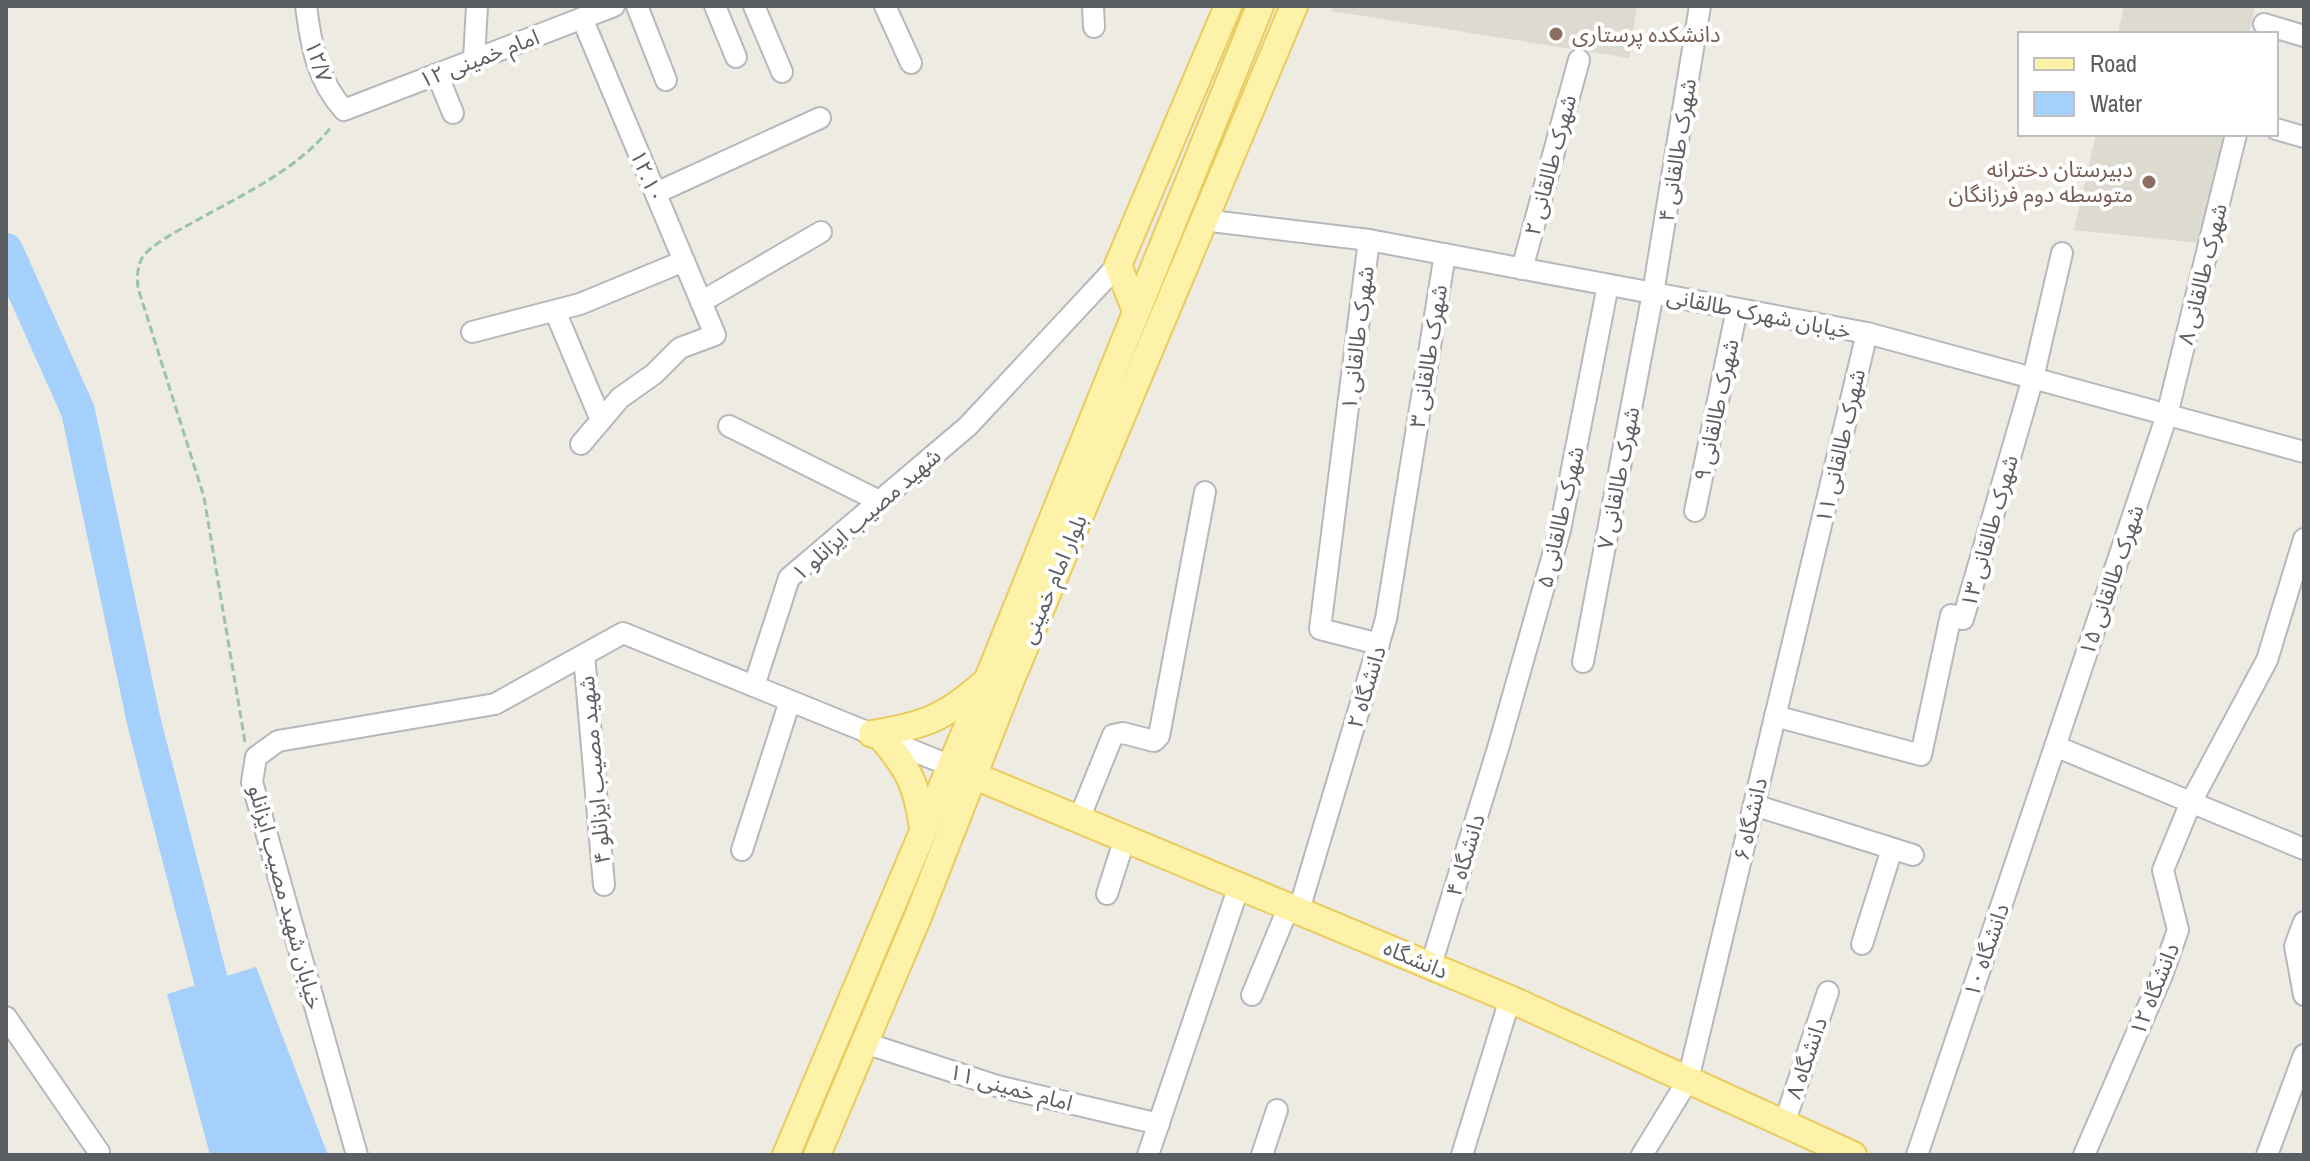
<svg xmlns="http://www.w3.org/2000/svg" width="2310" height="1161" viewBox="0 0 2310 1161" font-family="'Archivo Narrow','Noto Sans Arabic',sans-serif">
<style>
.education{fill:#dddad0}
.water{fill:#a4d0fb}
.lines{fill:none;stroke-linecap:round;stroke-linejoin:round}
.river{stroke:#a4d0fb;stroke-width:34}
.minor-casing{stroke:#b5b8bc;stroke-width:24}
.major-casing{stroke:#ebcb5d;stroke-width:30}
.path{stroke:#99c4a8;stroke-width:3;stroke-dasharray:8 4;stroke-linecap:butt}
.minor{stroke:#fff;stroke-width:20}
.major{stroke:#fcf3a8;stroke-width:26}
.education-dot{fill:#8d6e63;stroke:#fff;stroke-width:3}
.labels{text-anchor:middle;stroke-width:8;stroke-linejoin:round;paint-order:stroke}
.education-label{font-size:22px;fill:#785e54;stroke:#fff;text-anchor:start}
.street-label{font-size:22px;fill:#5b5e62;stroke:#fff}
</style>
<rect width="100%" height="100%" fill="#edebe2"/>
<g class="education">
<polygon points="1333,6 1637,6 1629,58 1331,11"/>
<polygon points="2124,6 2255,6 2249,34 2118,34"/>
<polygon points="2096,134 2226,134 2199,243 2074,230"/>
</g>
<polygon class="water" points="256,967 328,1155 210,1155 167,994"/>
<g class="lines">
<polyline class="river" points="6,250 78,411 144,722 222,1023"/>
<g class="minor-casing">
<g id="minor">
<path d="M306,6C311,45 317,80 344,110L614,6"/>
<polyline points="637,6 666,80"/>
<polyline points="715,6 736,57"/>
<polyline points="754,6 782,72"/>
<polyline points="885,6 911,63"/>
<polyline points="1093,6 1094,27"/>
<polyline points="2264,24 2304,36"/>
<polyline points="474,59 477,6"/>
<polyline points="437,74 453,113"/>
<polyline points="2276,129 2304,137"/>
<polyline points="656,193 820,118"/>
<polyline points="1203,220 1369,240 1867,333 2304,452"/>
<polyline points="1369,240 1320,629 1379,644"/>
<polyline points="1522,269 1579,60"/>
<polyline points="701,302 821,232"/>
<polyline points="555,311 601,420"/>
<polyline points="472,332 580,304 684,261"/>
<polyline points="729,426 879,501"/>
<polyline points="581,444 620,398 654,374 680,348 715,335 582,18"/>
<polyline points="1695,511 1737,309"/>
<polyline points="584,655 604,885"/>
<polyline points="1583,662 1653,293 1700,6"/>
<polyline points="754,686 789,578 968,426 1118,265"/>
<polyline points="1775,716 1921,755 1951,615 1963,619 2033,378 2062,253"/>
<polyline points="2055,746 2304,849"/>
<polyline points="1754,805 1913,855"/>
<polyline points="1079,819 1113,735 1123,733 1154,741 1159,736 1205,492"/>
<polyline points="742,850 790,701"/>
<polyline points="1107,894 1125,838"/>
<polyline points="1299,910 1386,619 1445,254"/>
<polyline points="2304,922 2295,946 2304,995"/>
<polyline points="1862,944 1892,849"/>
<polyline points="1431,965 1499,745 1560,530 1608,285"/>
<polyline points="1252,995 1289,906"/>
<polyline points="6,1017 99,1152"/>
<polyline points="865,1043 997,1086 1159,1124"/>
<polyline points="1784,1124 1828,992"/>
<polyline points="357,1155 252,782 256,757 278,741 495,704 623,633 951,766"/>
<polyline points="1148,1155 1239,886"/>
<polyline points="1262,1155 1277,1110"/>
<polyline points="1462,1155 1510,999"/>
<polyline points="1642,1155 1688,1080 1867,333"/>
<polyline points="1917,1155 2167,415 2236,134"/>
<polyline points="2084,1155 2162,975 2178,930 2163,870 2191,802 2267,660 2304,539"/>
<polyline points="2267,1155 2304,1055"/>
</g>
</g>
<g class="major-casing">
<g id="major">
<polyline points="1136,311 1118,265 1228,6"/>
<path d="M872,734C922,726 943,719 982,685"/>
<path d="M883,739C910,771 917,786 923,828"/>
<polyline points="958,769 1510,999 1853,1155"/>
<polyline points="786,1155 992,669 1260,6"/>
<polyline points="817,1155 917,919 1010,682 1294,6"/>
</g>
</g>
<path class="path" d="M245,742L204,497L138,288C137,278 137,268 142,258C150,245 179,230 192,223C241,195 297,171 332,126"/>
<use href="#minor" class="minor"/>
<use href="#major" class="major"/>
</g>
<g class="education-dot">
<circle cx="1556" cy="34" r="8"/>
<circle cx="2149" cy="182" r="8"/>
</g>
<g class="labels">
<g class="education-label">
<text x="1572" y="42">دانشکده پرستاری</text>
<text x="2133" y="177" text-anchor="end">دبیرستان دخترانه<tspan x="2133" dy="25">متوسطه دوم فرزانگان</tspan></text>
</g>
<g class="street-label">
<text transform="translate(479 58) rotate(-21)" y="8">امام خمینی ۱۲</text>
<text transform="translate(319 61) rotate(72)" y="8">۱۲/۷</text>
<text transform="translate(1677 150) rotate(-81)" y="8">شهرک طالقانی ۴</text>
<text transform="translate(1550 165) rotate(-75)" y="8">شهرک طالقانی ۲</text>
<text transform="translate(648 176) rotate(67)" y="8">۱۲.۱۰</text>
<text transform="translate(2202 274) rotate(-76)" y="8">شهرک طالقانی ۸</text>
<text transform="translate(1759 313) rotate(11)" y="8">خیابان شهرک طالقانی</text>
<text transform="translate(1357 338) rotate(-83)" y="8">شهرک طالقانی ۱</text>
<text transform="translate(1428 356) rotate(-81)" y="8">شهرک طالقانی ۳</text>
<text transform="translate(1716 410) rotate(-78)" y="8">شهرک طالقانی ۹</text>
<text transform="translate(1840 446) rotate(-77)" y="8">شهرک طالقانی ۱۱</text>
<text transform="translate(1618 478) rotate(-79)" y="8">شهرک طالقانی ۷</text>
<text transform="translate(866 514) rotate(-41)" y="8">شهید مصیب ایزانلو ۱</text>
<text transform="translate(1560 517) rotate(-77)" y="8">شهرک طالقانی ۵</text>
<text transform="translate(1989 531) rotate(-74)" y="8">شهرک طالقانی ۱۳</text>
<text transform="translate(1053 579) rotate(-67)" y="8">بلوار امام خمینی</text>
<text transform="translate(2111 580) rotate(-71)" y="8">شهرک طالقانی ۱۵</text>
<text transform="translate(1366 687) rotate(-73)" y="8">دانشگاه ۲</text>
<text transform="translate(594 770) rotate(-95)" y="8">شهید مصیب ایزانلو ۴</text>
<text transform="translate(1750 819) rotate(-77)" y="8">دانشگاه ۶</text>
<text transform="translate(1465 855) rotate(-73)" y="8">دانشگاه ۴</text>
<text transform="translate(286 897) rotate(75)" y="8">خیابان شهید مصیب ایزانلو</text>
<text transform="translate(1986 950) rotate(-71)" y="8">دانشگاه ۱۰</text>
<text transform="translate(1416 959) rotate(23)" y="8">دانشگاه</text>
<text transform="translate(2154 989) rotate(-68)" y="8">دانشگاه ۱۲</text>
<text transform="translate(1806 1058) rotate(-71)" y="8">دانشگاه ۸</text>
<text transform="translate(1011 1087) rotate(15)" y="8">امام خمینی ۱۱</text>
</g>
</g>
<rect width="2310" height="1161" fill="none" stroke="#5b5e62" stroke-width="16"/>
<rect x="2018" y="32" width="260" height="104" fill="#ffffff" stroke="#bdbfc0" stroke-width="2"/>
<rect x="2034" y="58" width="40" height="12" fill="#fcf3a8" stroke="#bdbfc0" stroke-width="2"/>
<text x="2090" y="72" font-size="24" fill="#5b5e62">Road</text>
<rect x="2034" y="92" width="40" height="24" fill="#a4d0fb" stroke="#bdbfc0" stroke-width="2"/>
<text x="2090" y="112" font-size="24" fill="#5b5e62">Water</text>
</svg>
